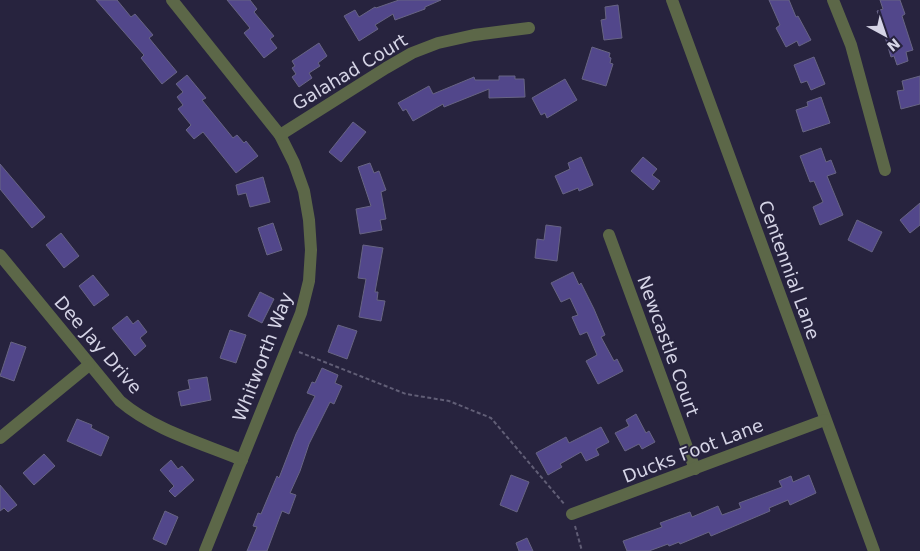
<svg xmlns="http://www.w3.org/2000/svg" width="920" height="551" viewBox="0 0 920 551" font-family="'DejaVu Sans',sans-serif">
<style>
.building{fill:#52478b;stroke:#676483}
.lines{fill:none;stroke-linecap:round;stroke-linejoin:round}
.path{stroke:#615e76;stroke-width:2;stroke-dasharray:4 2.5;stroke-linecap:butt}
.minor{stroke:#5c6748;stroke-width:12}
.labels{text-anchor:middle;stroke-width:4;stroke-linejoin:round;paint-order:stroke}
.street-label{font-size:18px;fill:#d5d4e6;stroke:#27233e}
</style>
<rect width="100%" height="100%" fill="#27233e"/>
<g class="building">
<polygon points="96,0 117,0 131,17 135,14 153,35 149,38 177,72 162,84 141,58 144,55"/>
<polygon points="227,0 250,0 257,9 254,12 274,36 270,39 277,48 264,58 244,33 250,28"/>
<polygon points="399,0 441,0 425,7 425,9 395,20 393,14 375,25 378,29 359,41 344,16 355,10 359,17 375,7 376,8"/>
<polygon points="769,0 789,0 796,17 798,16 811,40 799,46 797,41 786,47 776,28 780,25"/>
<polygon points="880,0 900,0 905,14 902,16 913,50 906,52 908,61 897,65 894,56 891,57 885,37 887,37 877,11 883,9"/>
<polygon points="618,5 622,38 604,40 601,20 606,19 605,7"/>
<polygon points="319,43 327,56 318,63 320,66 309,73 312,78 299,87 292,77 296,74 292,68 295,66 292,61"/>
<polygon points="592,47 610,53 609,57 611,58 610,63 613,64 606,86 582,79"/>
<polygon points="814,57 825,84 811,90 807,81 801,83 794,65"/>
<polygon points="187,75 206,98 202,100 233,138 237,135 244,143 246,141 258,156 236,173 203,132 194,139 186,130 191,125 178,109 183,105 177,97 183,92 176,84"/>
<polygon points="499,76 515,76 515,79 524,79 525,97 489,98 489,89 444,107 443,104 413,121 406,109 403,111 398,103 429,86 433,94 474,77 475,80 499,80"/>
<polygon points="920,76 920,104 901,109 897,91 904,90 902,81"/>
<polygon points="565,79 577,100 547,118 545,113 541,115 532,98"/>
<polygon points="821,97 830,123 803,132 796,110 808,106 807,102"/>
<polygon points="353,122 366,132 341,162 329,152"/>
<polygon points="821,148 826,162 831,160 836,173 827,176 843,215 820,225 813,207 823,202 814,181 810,182 800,156"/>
<polygon points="581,157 593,185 579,191 578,188 563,194 555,176 570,169 568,163"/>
<polygon points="643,157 657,169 652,175 660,181 653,190 631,171"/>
<polygon points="370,163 374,173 379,171 386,190 381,192 386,219 380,220 382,230 360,234 356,209 371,206 358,167"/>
<polygon points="0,164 45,217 32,228 0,189"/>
<polygon points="263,177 270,202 250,207 246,193 238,195 236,185"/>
<polygon points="920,203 920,225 910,233 900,220"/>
<polygon points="857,220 882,232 872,252 848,240"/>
<polygon points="273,223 282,250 267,255 258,228"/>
<polygon points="546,225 561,227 557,261 535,258 537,239 544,240"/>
<polygon points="61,233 79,256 64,268 46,245"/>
<polygon points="363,245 383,248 375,292 378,292 377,300 385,301 381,321 359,317 366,279 358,278"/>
<polygon points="573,272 579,285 581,283 594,309 605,335 601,337 614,361 617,359 623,371 598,384 586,361 597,355 587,332 580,335 572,317 578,315 570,298 561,302 551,283"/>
<polygon points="93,275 109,295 94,306 79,286"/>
<polygon points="260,292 274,299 262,323 248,316"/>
<polygon points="127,316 133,324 138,320 147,332 140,338 146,346 135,356 112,328"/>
<polygon points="338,325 357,331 347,359 328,352"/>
<polygon points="230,330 246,335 236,363 220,358"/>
<polygon points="11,342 26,347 14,381 0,376"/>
<polygon points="322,368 338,375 335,383 342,386 334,404 330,402 309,444 300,471 290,493 296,495 289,514 282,511 267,551 247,551 257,527 253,526 258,513 261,514 277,476 279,478 296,434 315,396 307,393 312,382 315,383"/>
<polygon points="207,377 211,400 181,406 178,392 190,389 188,380"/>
<polygon points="636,414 646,433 649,431 655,442 642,449 639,444 625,451 615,433 629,426 626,420"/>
<polygon points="77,419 92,425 91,428 109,437 101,456 67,441"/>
<polygon points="601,427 609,442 596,449 599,455 586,461 581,452 560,464 562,467 548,475 536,453 566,437 569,443"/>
<polygon points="44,454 55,466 34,485 23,473"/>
<polygon points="171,460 178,469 182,466 194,480 175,497 169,491 174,486 160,470"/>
<polygon points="511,475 529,482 517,512 500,505"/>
<polygon points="809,475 816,493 790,505 788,500 769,508 770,511 711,536 709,532 680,544 679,542 669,546 668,544 649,551 627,551 623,541 662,527 660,523 690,512 692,517 718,506 722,515 741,508 739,503 782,487 779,481 791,476 793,482"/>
<polygon points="0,485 17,505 8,512 4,508 0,511"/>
<polygon points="165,511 178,517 166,545 153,539"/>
<polygon points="527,538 533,551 519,551 516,543"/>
</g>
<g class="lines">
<g class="path">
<polyline points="299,352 406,394 449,401 491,418 565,505"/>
<polyline points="575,526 582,551"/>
</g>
<g class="minor">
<polyline points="172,0 280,135 294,163 304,191 309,220 311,250 309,281 301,313 205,551"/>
<polyline points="672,0 874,551"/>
<polyline points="833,0 851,45 885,170"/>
<polyline points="280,135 386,68 412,53 438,43 474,35 529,28"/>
<polyline points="609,235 695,469"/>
<path d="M0,255L120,401C154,430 201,443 242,460"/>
<polyline points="0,438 89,365"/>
<polyline points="572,514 825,420"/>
</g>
</g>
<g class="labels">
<g class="street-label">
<text transform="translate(350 72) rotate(-31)" y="6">Galahad Court</text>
<text transform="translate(789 270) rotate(70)" y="6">Centennial Lane</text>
<text transform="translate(98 345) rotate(49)" y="6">Dee Jay Drive</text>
<text transform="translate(668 346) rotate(70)" y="6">Newcastle Court</text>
<text transform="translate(263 357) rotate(-69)" y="6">Whitworth Way</text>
<text transform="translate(693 451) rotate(-21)" y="6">Ducks Foot Lane</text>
</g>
</g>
<g transform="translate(885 35) rotate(140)" stroke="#27233e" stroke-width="4" paint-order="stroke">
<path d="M0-4L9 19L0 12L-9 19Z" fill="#d5d4e6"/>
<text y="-8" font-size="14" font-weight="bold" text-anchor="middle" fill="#d5d4e6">N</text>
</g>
</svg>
